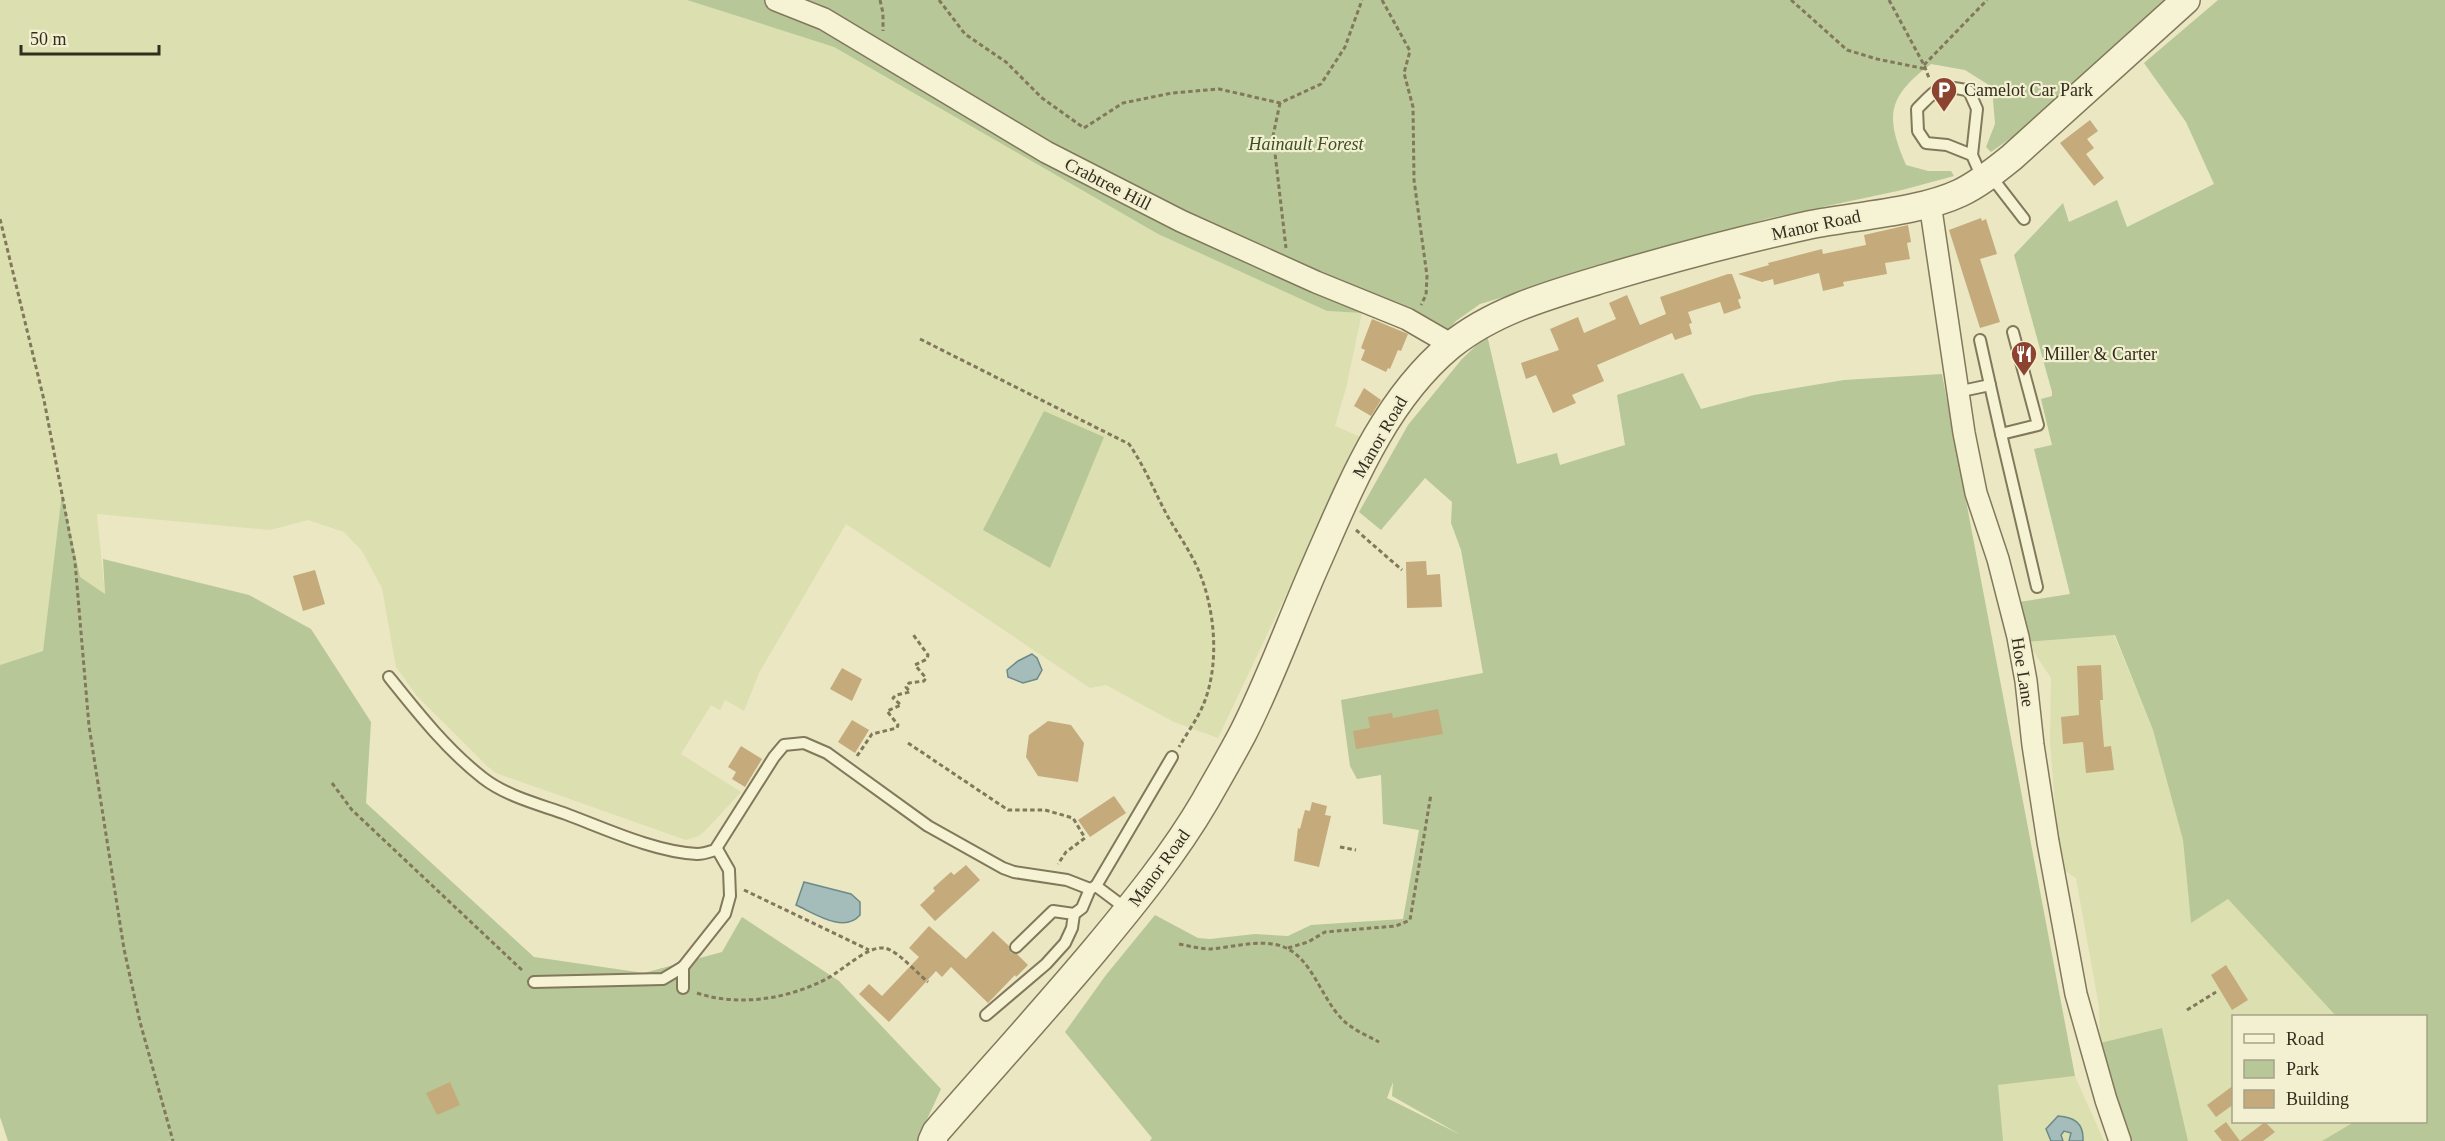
<svg xmlns="http://www.w3.org/2000/svg" width="2445" height="1141" viewBox="0 0 2445 1141" font-family="'Times New Roman',serif">
<style>
.farmland{fill:#dcdfb0}
.green{fill:#b7c797;fill-rule:evenodd}
.water{fill:#a4bdbb;stroke:#6c8a89;stroke-width:1.5}
.building{fill:#c5aa7b}
.lines{fill:none;stroke-linecap:round;stroke-linejoin:round}
.service-casing{stroke:#82785b;stroke-width:14}
.minor-casing{stroke:#82785b;stroke-width:24}
.tertiary-casing{stroke:#82785b;stroke-width:30}
.path{stroke:#82785b;stroke-width:3;stroke-dasharray:4.5 3;stroke-linecap:butt}
.service{stroke:#f5f3d4;stroke-width:10}
.minor{stroke:#f5f3d4;stroke-width:21}
.tertiary{stroke:#f5f3d4;stroke-width:27}
.labels{text-anchor:middle;stroke-width:4.5;stroke-linejoin:round;paint-order:stroke}
.poi-label{font-size:18px;fill:#332d1e;stroke:#f2f0d1;text-anchor:start}
.park-label{font-size:18px;font-style:italic;fill:#3b4e26;stroke:#f2f0d1}
.street-label{font-size:18px;fill:#332d1e;stroke:#f2f0d1}
</style>
<rect width="100%" height="100%" fill="#eae7c2"/>
<g class="farmland">
<polygon points="0,0 687,0 834,47 1158,234 1327,311 1362,313 1346,388 1335,426 1361,437 1218,738 1174,722 1106,685 1090,688 846,524 759,673 744,711 725,700 720,710 711,705 681,754 741,792 705,831 699,836 686,840 496,773 487,766 417,696 396,667 382,588 362,551 344,532 308,520 270,530 97,514 105,595 80,578 62,495 43,651 0,665"/>
<polygon points="2114,635 2153,730 2183,840 2191,922 2228,899 2336,1016 2234,1016 2234,1122 2354,1122 2322,1141 2188,1141 2162,1028 2100,1043 2099,1007 2076,878 2060,868 2050,743 2051,678 2027,642"/>
<polygon points="2075,1076 2104,1141 1957,1141 1953,1090"/>
</g>
<g class="green">
<path d="M687,0H2169L2055,107L1991,152L1986,147L1995,124L1992,87L1965,70L1931,64C1887,97 1885,116 1906,165L1928,171H1951L1954,176L1902,190L1766,219L1480,304L1456,321L1435,345L1413,328L1362,313L1327,311L1158,234L834,47Z"/>
<polygon points="2218,0 2445,0 2445,1141 2322,1141 2354,1122 2426,1122 2426,1016 2336,1016 2228,899 2191,923 2183,840 2153,730 2115,635 2027,642 2019,602 2070,594 2034,449 2052,445 2041,399 2052,396 2052,392 2014,255 2063,203 2069,222 2117,200 2127,227 2214,184 2186,122 2144,63"/>
<path d="M1487,335L1517,464L1557,453L1560,465L1625,445L1617,395L1683,373L1701,409L1754,395L1844,380L1942,374L2075,1076L1998,1085L2003,1141H1150L1152,1138L1065,1032L1106,975L1155,915L1198,938L1210,939L1255,934L1288,936L1311,925L1403,919L1419,830L1383,824L1381,775L1357,779L1350,766L1341,700L1483,673L1461,550L1451,523L1452,502L1425,478L1381,530L1359,512L1408,425L1462,359ZM1393,1082L1392,1096L1461,1135L1387,1098Z"/>
<polygon points="1044,411 1104,437 1050,568 983,530"/>
<polygon points="62,493 80,577 105,594 103,559 249,595 311,629 371,722 366,803 534,957 644,973 722,952 742,917 839,981 941,1089 917,1141 8,1141 0,1117 0,665 43,651"/>
<polygon points="2162,1028 2188,1141 2129,1141 2100,1043"/>
</g>
<g class="water">
<polygon points="1032,654 1037,658 1042,670 1037,679 1023,683 1008,677 1007,670 1018,661"/>
<path d="M804,882L851,894L860,902V915C844,934 814,913 796,905Z"/>
<path d="M2058,1116C2074,1117 2084,1123 2083,1141H2069L2071,1133L2064,1131L2061,1135L2063,1141H2051L2046,1129Z"/>
</g>
<g class="building">
<polygon points="2090,120 2098,131 2087,139 2094,148 2086,154 2104,178 2094,186 2060,143"/>
<polygon points="1981,218 1982,221 1986,219 1997,254 1980,259 2000,322 1980,328 1949,230"/>
<polygon points="1908,225 1911,242 1907,243 1910,259 1885,263 1887,274 1843,282 1844,286 1823,291 1819,273 1774,285 1773,279 1762,282 1738,274 1769,265 1768,263 1822,249 1823,254 1866,245 1864,235"/>
<polygon points="1728,274 1732,274 1741,298 1738,300 1741,308 1724,314 1720,302 1688,312 1692,323 1689,324 1692,334 1675,340 1672,333 1597,365 1604,381 1572,395 1576,403 1553,413 1536,375 1526,379 1521,363 1559,350 1550,329 1578,317 1584,333 1616,319 1609,303 1627,295 1640,325 1666,314 1660,297"/>
<polygon points="1372,319 1408,334 1401,351 1398,350 1390,369 1388,368 1386,372 1361,360 1365,350 1361,348"/>
<polygon points="1364,388 1381,400 1371,416 1354,406"/>
<polygon points="1426,561 1427,575 1440,574 1442,607 1407,608 1406,562"/>
<polygon points="315,570 325,604 303,611 293,576"/>
<polygon points="2101,665 2103,700 2100,700 2104,747 2111,746 2114,770 2086,773 2083,742 2063,744 2061,717 2079,715 2077,666"/>
<polygon points="842,668 862,679 852,701 830,689"/>
<polygon points="1438,709 1443,734 1356,749 1353,731 1370,728 1368,717 1392,713 1393,718"/>
<polygon points="852,720 869,730 855,753 838,742"/>
<polygon points="1048,721 1071,725 1084,743 1078,782 1038,776 1026,757 1029,735"/>
<polygon points="741,746 762,759 745,787 732,779 736,772 728,767"/>
<polygon points="1114,796 1126,813 1090,837 1078,820"/>
<polygon points="1312,802 1327,806 1325,815 1331,816 1319,867 1294,861 1298,828 1300,829 1305,810 1310,811"/>
<polygon points="966,865 980,880 935,921 920,905 935,891 933,888 951,872 954,875"/>
<polygon points="929,926 966,959 993,931 1009,946 1011,953 1017,954 1028,965 1016,977 1015,975 988,1003 951,967 942,977 936,971 889,1022 859,994 869,984 882,996 919,957 909,948"/>
<polygon points="2226,965 2248,1000 2232,1010 2211,975"/>
<polygon points="450,1082 460,1105 437,1115 426,1093"/>
<polygon points="2234,1085 2234,1104 2216,1117 2207,1105"/>
<polygon points="2226,1122 2240,1141 2222,1141 2214,1131"/>
<polygon points="2265,1122 2275,1132 2263,1141 2240,1141"/>
</g>
<g class="lines">
<g class="service-casing">
<g id="service">
<path d="M1972,155L1977,109L1969,91C1939,83 1938,88 1917,109L1918,131L1926,143L1947,145L1972,155L1983,180"/>
<polyline points="1990,175 2024,219"/>
<polyline points="1980,340 1990,385"/>
<polyline points="1957,392 1990,385 2001,434 2038,425 2013,332"/>
<polyline points="2001,434 2037,587"/>
<path d="M389,677C417,712 447,750 483,778C506,796 538,804 566,814C606,829 655,852 697,854C704,854 709,852 715,850L774,757L784,745L804,743L827,753L928,826L1003,868L1014,872L1067,880L1090,889L1096,886"/>
<polyline points="1128,910 1096,886 1172,757"/>
<polyline points="1074,914 1082,908 1090,889"/>
<polyline points="683,967 683,988"/>
<polyline points="534,982 663,979 683,967 725,914 730,896 729,870 717,849"/>
<polyline points="986,1015 1046,964 1065,943 1072,928 1074,914 1053,911 1016,947"/>
</g>
</g>
<g class="minor-casing">
<g id="minor">
<polyline points="776,0 824,19 1046,152 1181,221 1316,282 1407,319 1452,345"/>
<polyline points="1930,203 1964,433 1976,493 1998,559 2018,637 2026,681 2033,745 2048,842 2076,994 2106,1100 2120,1141"/>
</g>
</g>
<g class="tertiary-casing">
<path id="tertiary" d="M932,1141L936,1132C989,1071 1043,1012 1095,950C1134,903 1174,854 1205,801C1218,778 1231,756 1243,733C1271,678 1292,618 1317,562C1351,485 1384,401 1450,346C1494,310 1553,294 1606,278C1673,258 1741,240 1809,225C1854,216 1920,212 1960,193C1979,184 1996,170 2011,158L2186,0"/>
</g>
<g class="path">
<polyline points="880,0 883,13 883,31"/>
<polyline points="939,0 965,34 1006,62 1042,98 1084,128 1123,103 1172,93 1219,89 1280,103 1321,84 1345,47 1362,0"/>
<polyline points="1382,0 1410,51 1404,73 1413,107 1414,180 1427,276 1426,295 1421,305"/>
<polyline points="1791,0 1847,50 1877,59 1926,69"/>
<polyline points="1889,0 1924,65 1929,78"/>
<polyline points="1924,65 1987,0"/>
<polyline points="1280,103 1273,136 1286,248"/>
<polyline points="0,219 44,400 75,562 89,726 124,949 140,1022 173,1141"/>
<path d="M920,339L1129,444C1145,467 1155,493 1168,517C1178,534 1190,551 1198,569C1215,608 1220,663 1204,703C1198,718 1187,733 1179,747"/>
<polyline points="1356,530 1402,570"/>
<polyline points="908,743 1008,810 1045,810 1073,818 1085,838 1066,852 1058,864"/>
<polyline points="857,756 872,734 897,728 898,725 887,711 901,705 893,698 896,695 910,692 906,687 909,683 924,681 926,678 915,665 927,659 928,655 912,633"/>
<polyline points="332,783 352,810 524,972"/>
<polyline points="1340,847 1356,850"/>
<polyline points="744,890 869,950"/>
<path d="M1179,944C1190,946 1200,949 1211,949C1235,947 1266,937 1288,949C1312,961 1322,998 1341,1018C1351,1029 1366,1035 1379,1042"/>
<polyline points="1288,948 1308,942 1325,932 1396,926 1410,920 1431,794"/>
<path d="M697,993C739,1007 789,999 828,978C843,970 867,946 884,948C896,949 918,974 928,982"/>
<polyline points="2187,1010 2216,992"/>
</g>
<use href="#service" class="service"/>
<use href="#minor" class="minor"/>
<use href="#tertiary" class="tertiary"/>
</g>
<defs>
<g id="parking-pin" transform="scale(1.35)"><path d="M0 17L-7.5 6A9.5 9.5 0 1 1 7.5 6Z" fill="#8c4330" stroke="#f2f0d1"/><path d="M-3.5-5.5H1a3.5 3.5 0 0 1 0 7H-1V5.5H-3.5ZM-1-3.4V-.6H.8a1.4 1.4 0 0 0 0-2.8Z" fill="#fff"/></g>
<g id="restaurant-pin" transform="scale(1.35)"><path d="M0 17L-7.5 6A9.5 9.5 0 1 1 7.5 6Z" fill="#8c4330" stroke="#f2f0d1"/><path d="M-5-6h1v4h1v-4h1v4h1v-4h1v5L-1.5 .5V6h-2V.5L-5-1ZM5-6V6H3V1.5H1.5Q1.5-4 5-6Z" fill="#fff"/></g>
</defs>
<g fill-rule="evenodd">
<use href="#parking-pin" x="1944" y="90"/>
<use href="#restaurant-pin" x="2024" y="354"/>
</g>
<g class="labels">
<g class="poi-label">
<text x="1964" y="96">Camelot Car Park</text>
<text x="2044" y="360">Miller &amp; Carter</text>
</g>
<g class="park-label">
<text x="1306" y="150">Hainault Forest</text>
</g>
<g class="street-label">
<text transform="translate(1108 184) rotate(27)" y="6">Crabtree Hill</text>
<text transform="translate(1816 225) rotate(-12)" y="6">Manor Road</text>
<text transform="translate(1380 437) rotate(-60)" y="6">Manor Road</text>
<text transform="translate(2023 672) rotate(81)" y="6">Hoe Lane</text>
<text transform="translate(1159 868) rotate(-54)" y="6">Manor Road</text>
</g>
</g>
<rect x="2232" y="1015" width="195" height="108" fill="#f2f0d1" stroke="#a6a289" stroke-width="1.5"/>
<rect x="2244" y="1034" width="30" height="9" fill="#f5f3d4" stroke="#a6a289" stroke-width="1.5"/>
<text x="2286" y="1045" font-size="18" fill="#332d1e">Road</text>
<rect x="2244" y="1060" width="30" height="18" fill="#b7c797" stroke="#a6a289" stroke-width="1.5"/>
<text x="2286" y="1075" font-size="18" fill="#332d1e">Park</text>
<rect x="2244" y="1090" width="30" height="18" fill="#c5aa7b" stroke="#a6a289" stroke-width="1.5"/>
<text x="2286" y="1105" font-size="18" fill="#332d1e">Building</text>
<path d="M21 45v9h138v-9" fill="none" stroke="#332d1e" stroke-width="3"/>
<text x="30" y="45" font-size="18" fill="#332d1e" stroke="#f2f0d1" stroke-width="4.5" paint-order="stroke">50 m</text>
</svg>
